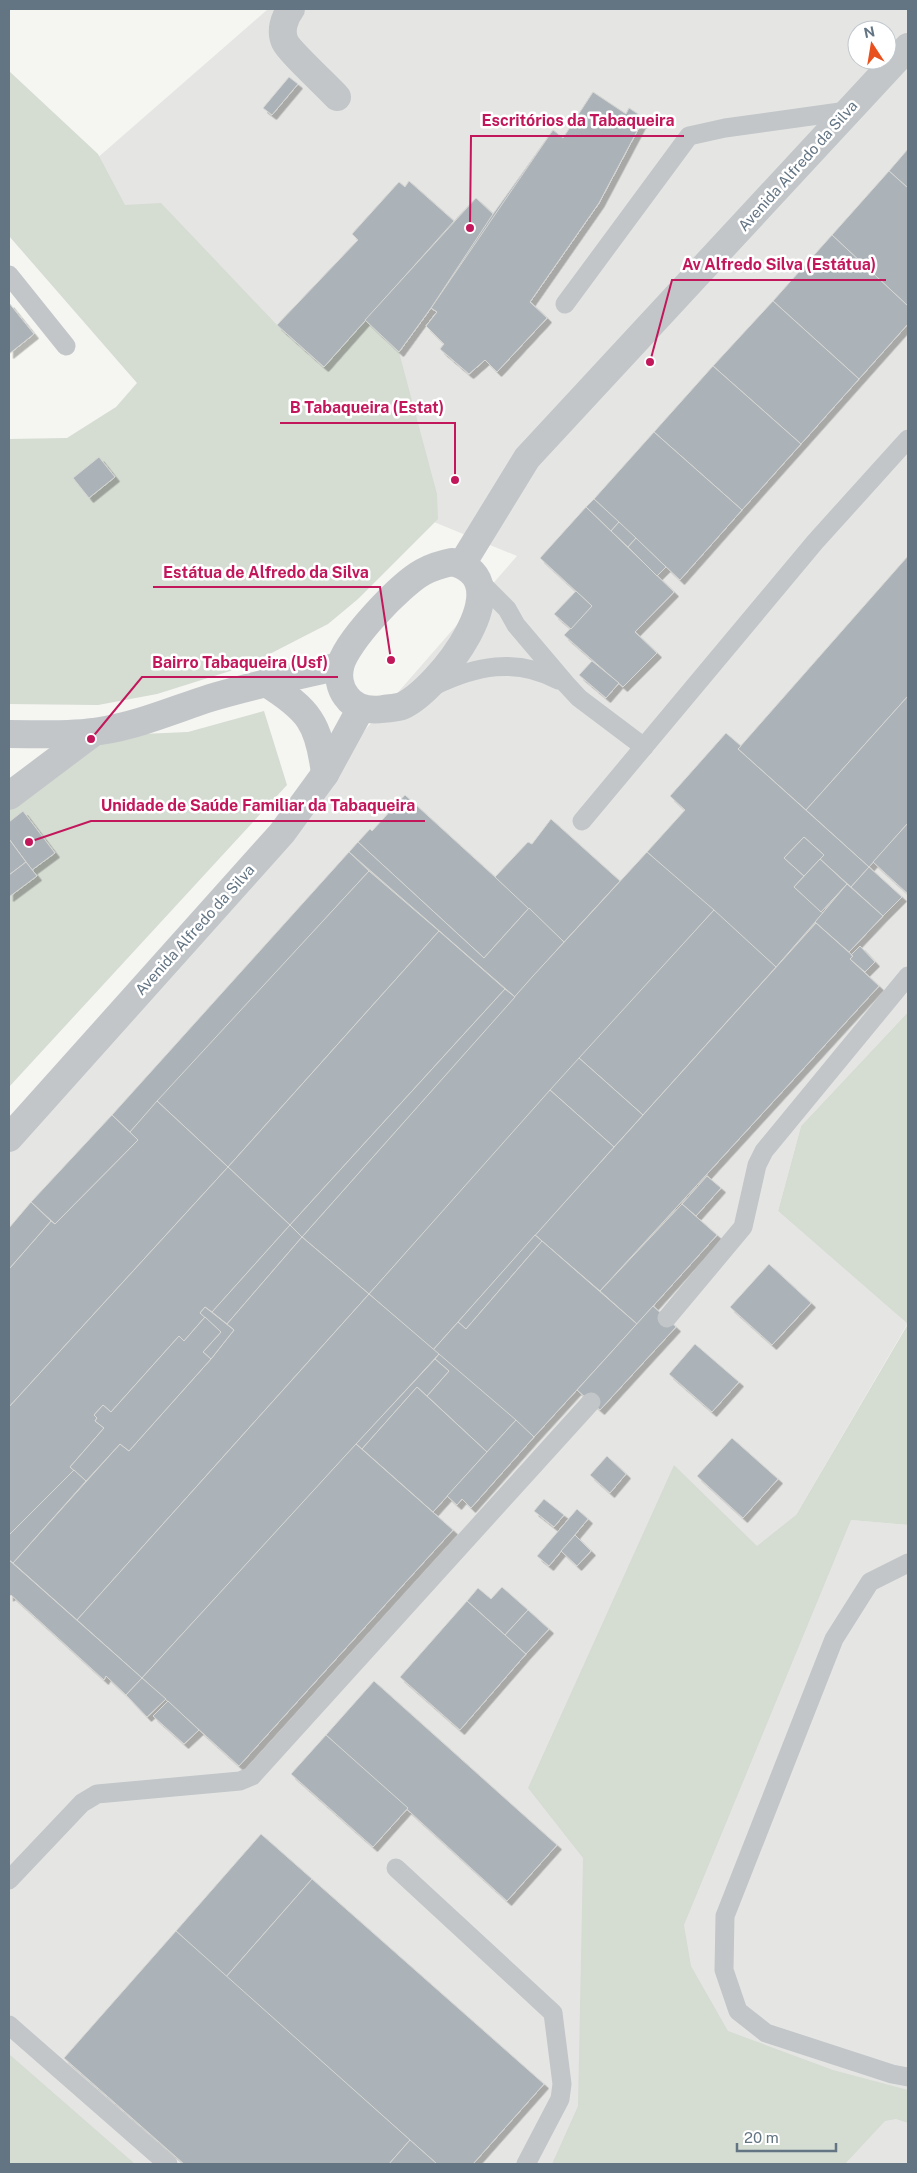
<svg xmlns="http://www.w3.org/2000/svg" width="917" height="2173" viewBox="0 0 917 2173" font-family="'Public Sans',sans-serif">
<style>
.built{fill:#e5e6e4;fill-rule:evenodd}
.green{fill:#d5dcd2}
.building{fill:#abb3b8;stroke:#d6d6d3;filter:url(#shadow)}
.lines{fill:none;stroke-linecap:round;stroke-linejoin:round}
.service{stroke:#c2c6c9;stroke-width:19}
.minor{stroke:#c2c6c9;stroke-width:28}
.labels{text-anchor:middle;stroke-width:5;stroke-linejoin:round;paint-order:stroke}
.street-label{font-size:15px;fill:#637483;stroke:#fff}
.leader{fill:none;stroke:#c2185b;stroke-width:2}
.callout-dot{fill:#c2185b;stroke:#fff;stroke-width:2}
.callout-label{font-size:16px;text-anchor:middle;font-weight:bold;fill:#c2185b;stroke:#fff;stroke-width:5;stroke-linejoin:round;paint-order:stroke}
</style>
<defs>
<filter id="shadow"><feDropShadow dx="4.5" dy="4.5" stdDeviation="0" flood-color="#0004"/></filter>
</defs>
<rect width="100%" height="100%" fill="#f5f5f1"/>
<path class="built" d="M268,9H908V1012L801,1126L778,1211L908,1323L796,1515L908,1525V2164H9V1138L517,556L339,483L64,187ZM857,30H887V60H857Z"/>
<g class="green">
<polygon points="9,71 98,154 125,205 161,203 277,325 323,367 365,320 399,352 437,494 438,519 358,599 328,624 246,666 157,694 98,705 9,704 9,439 67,438 116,407 137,383 9,236"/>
<polygon points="264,711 287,785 9,1087 9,801 97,736 188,732"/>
<polygon points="908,1012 908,1525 851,1520 684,1925 691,1966 728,2031 833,2070 908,2090 908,2123 896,2119 885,2121 845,2164 552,2164 578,2106 583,1858 528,1788 674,1465 757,1546 796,1515 908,1324 778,1211 801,1126"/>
<polygon points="9,2054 135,2164 9,2164"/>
</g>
<g class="building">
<polygon points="289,77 298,84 272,115 263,108"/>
<polygon points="593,92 626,114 629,108 644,118 599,203 530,302 547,318 497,372 485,360 469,374 440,349 444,344 426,326 437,312 431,308 399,352 365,320 324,367 277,325 358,240 352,234 399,182 405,187 409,181 454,221 476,198 493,214 553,130 563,138"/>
<polygon points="593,92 626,114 629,108 644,118 599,203 530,302 547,318 497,372 485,360 469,374 440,349 444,344 426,326 437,312 431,308 553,130 563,138"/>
<polygon points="908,149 908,188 889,171"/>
<polygon points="889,171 908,188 908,306 832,235"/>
<polygon points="409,181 454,221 324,367 277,325 358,240 352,234 399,182 405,187"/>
<polygon points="476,198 493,214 431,308 399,352 365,320"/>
<polygon points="832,235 908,306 908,324 859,379 773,301"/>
<polygon points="773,301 859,379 801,444 713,366"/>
<polygon points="9,303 34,334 9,354"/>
<polygon points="713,366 801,444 742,510 654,432"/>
<polygon points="654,432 742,510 680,580 594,499"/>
<polygon points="99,457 115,477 89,498 73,478"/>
<polygon points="594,499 619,522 611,531 586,507"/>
<polygon points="586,507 674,592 635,632 657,653 623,687 564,635 592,606 540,558"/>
<polygon points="619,522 636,538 628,547 611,531"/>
<polygon points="636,538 666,567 657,576 628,547"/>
<polygon points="908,556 908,696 806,810 738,749"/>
<polygon points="576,591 592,606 571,629 554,614"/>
<polygon points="592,661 619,683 606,698 579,675"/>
<polygon points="908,696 908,823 869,867 806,810"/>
<polygon points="726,733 741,746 738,749 869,867 851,887 820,859 824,855 804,837 784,858 804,876 794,887 823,913 776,967 647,852 685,810 670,796"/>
<polygon points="405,795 529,908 484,958 358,842 370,829 372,831"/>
<polygon points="23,811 55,853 32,870 9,839 9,822"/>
<polygon points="551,819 620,881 564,942 495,877 528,842 532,844"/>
<polygon points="908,823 908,894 873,862"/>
<polygon points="804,837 824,855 804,876 784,858"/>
<polygon points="9,839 26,862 9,875"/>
<polygon points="358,842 484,958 529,908 564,942 515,997 349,852"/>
<polygon points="349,852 369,871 130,1132 112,1115"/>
<polygon points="647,852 714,910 369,1294 302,1237 533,976"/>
<polygon points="820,859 847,884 821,912 794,887"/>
<polygon points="26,862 37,876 9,897 9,875"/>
<polygon points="869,867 902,897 883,916 851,887"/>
<polygon points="369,871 439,931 228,1167 157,1101"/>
<polygon points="847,884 883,916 849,952 815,922"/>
<polygon points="714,910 776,967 643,1115 579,1058"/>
<polygon points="816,923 853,956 850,959 879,986 600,1291 535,1235"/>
<polygon points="439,931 505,989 290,1225 228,1167"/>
<polygon points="860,946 875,962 865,972 850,959 853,956 851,955"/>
<polygon points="505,989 515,997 302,1237 290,1225"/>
<polygon points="579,1058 643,1115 614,1147 550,1090"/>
<polygon points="550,1090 614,1147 433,1350 369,1294"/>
<polygon points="157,1101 228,1167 9,1407 9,1269 51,1221 55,1224 138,1140 130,1132"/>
<polygon points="112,1115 138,1140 55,1224 31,1202"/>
<polygon points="228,1167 290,1225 214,1310 212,1312 205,1307 200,1313 205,1317 184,1341 179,1336 111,1412 103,1405 94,1415 97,1418 95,1421 104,1428 70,1467 74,1470 9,1535 9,1407"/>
<polygon points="707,1176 721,1188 696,1216 682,1204"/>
<polygon points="31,1202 51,1221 9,1269 9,1228"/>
<polygon points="682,1204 717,1235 637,1324 600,1291"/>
<polygon points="290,1225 302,1237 227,1324 212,1312"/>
<polygon points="535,1235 542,1241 466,1329 458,1322"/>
<polygon points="302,1237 369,1294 77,1620 13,1563 120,1444 129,1451 211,1359 234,1330 227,1324"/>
<polygon points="542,1241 637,1324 534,1437 433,1350 458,1322 466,1329"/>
<polygon points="769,1264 811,1303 772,1345 730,1307"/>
<polygon points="369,1294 439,1354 142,1678 77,1620"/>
<polygon points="653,1306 676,1327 600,1410 577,1390"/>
<polygon points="205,1307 234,1330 211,1359 203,1352 221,1332 200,1313"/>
<polygon points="205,1317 221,1332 203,1352 211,1359 129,1451 120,1444 86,1481 70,1467 104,1428 95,1421 97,1418 94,1415 103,1405 111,1412 179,1336 184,1341"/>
<polygon points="695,1344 739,1382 712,1412 669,1374"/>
<polygon points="439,1354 516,1420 487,1452 427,1396 449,1371 435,1359"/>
<polygon points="435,1359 449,1371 427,1396 417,1387 362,1449 356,1444"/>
<polygon points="417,1387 487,1452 433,1512 362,1449"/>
<polygon points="516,1420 534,1437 471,1508 462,1499 457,1505 447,1496"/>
<polygon points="732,1438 778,1479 743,1518 697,1476"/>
<polygon points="356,1444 453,1530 239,1766 142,1678"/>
<polygon points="607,1456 626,1474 610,1493 590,1475"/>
<polygon points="74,1470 86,1481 13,1563 9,1560 9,1535"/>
<polygon points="544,1499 564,1515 554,1527 534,1511"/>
<polygon points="577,1509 588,1519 549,1566 537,1556"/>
<polygon points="575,1535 591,1551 577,1566 561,1551"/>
<polygon points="9,1560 142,1678 126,1695 106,1676 104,1680 11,1595 9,1597"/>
<polygon points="502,1587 528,1610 505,1635 467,1601 478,1588 491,1599"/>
<polygon points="467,1601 526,1654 460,1730 400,1677"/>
<polygon points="528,1610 549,1629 526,1654 505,1635"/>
<polygon points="142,1678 166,1699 147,1717 126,1695"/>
<polygon points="374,1681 557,1845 507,1901 326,1735"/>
<polygon points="168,1701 199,1730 184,1744 153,1716"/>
<polygon points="326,1735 408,1808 373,1847 291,1774"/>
<polygon points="261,1834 312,1879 226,1977 176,1931"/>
<polygon points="312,1879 544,2084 473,2164 437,2164 226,1977"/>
<polygon points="176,1931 410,2140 389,2164 184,2164 64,2058"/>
<polygon points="410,2140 437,2164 389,2164"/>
</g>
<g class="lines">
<g class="service">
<polyline points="9,275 66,346"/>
<polyline points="565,304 689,136 725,128 847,111"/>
<polyline points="478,580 507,609 516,625 566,684 579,698 644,747"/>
<path d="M434,686C475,666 516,657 558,680"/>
<polyline points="582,821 815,542 908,439"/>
<polyline points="667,1318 743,1227 757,1165 764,1151 908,976"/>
<polyline points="908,1563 870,1582 834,1639 725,1916 724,1970 738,2011 766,2033 892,2074 908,2077"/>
<polyline points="396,1868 553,2013 562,2084 560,2099 526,2164"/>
<polyline points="9,1880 82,1803 97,1794 240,1781 252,1776 591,1402"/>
<polyline points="9,2025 168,2164"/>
</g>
<g class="minor">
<path d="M291,9C284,18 280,31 285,42C289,51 328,87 337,97"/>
<path d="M452,562C525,579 438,690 402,706C397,708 389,708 383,709C369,711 354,708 346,696C340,688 338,677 340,667C345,642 401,584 423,572C432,567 442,564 452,562Z"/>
<polyline points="462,564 527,458 908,47"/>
<path d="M266,683C309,710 319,723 325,774"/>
<path d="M9,734C39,734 70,736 100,731C139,725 173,710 210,698C253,685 297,676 340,666"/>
<polyline points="9,796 94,732"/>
<polyline points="9,1138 282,833 325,774 361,708"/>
</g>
</g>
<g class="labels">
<g class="street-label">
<text transform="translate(798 166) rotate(-48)" y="5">Avenida Alfredo da Silva</text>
<text transform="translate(195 930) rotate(-48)" y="5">Avenida Alfredo da Silva</text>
</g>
</g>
<path class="leader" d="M470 228L471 136H684M650 362L672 280H886M455 480L455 423H280M391 660L380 587H153M91 739L142 677H338M29 842L91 821H425"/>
<g class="callout-dot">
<circle cx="470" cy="228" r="5"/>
<circle cx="650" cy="362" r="5"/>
<circle cx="455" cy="480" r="5"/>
<circle cx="391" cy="660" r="5"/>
<circle cx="91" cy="739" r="5"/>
<circle cx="29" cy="842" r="5"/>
</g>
<g class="callout-label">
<text x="578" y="126">Escritórios da Tabaqueira</text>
<text x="779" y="270">Av Alfredo Silva (Estátua)</text>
<text x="367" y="413">B Tabaqueira (Estat)</text>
<text x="266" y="578">Estátua de Alfredo da Silva</text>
<text x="240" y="668">Bairro Tabaqueira (Usf)</text>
<text x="258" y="811">Unidade de Saúde Familiar da Tabaqueira</text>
</g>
<rect width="917" height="2173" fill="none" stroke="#637483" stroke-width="20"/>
<g transform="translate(872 45) rotate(348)"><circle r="24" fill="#ffffff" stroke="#c1c7cd"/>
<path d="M0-4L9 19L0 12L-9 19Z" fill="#e8511e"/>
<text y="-8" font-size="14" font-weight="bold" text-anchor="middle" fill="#637483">N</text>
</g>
<path d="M737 2143v8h99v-8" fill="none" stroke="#637483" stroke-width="2.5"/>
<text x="744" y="2143" font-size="15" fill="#637483" stroke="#ffffff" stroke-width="4" paint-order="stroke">20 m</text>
</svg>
